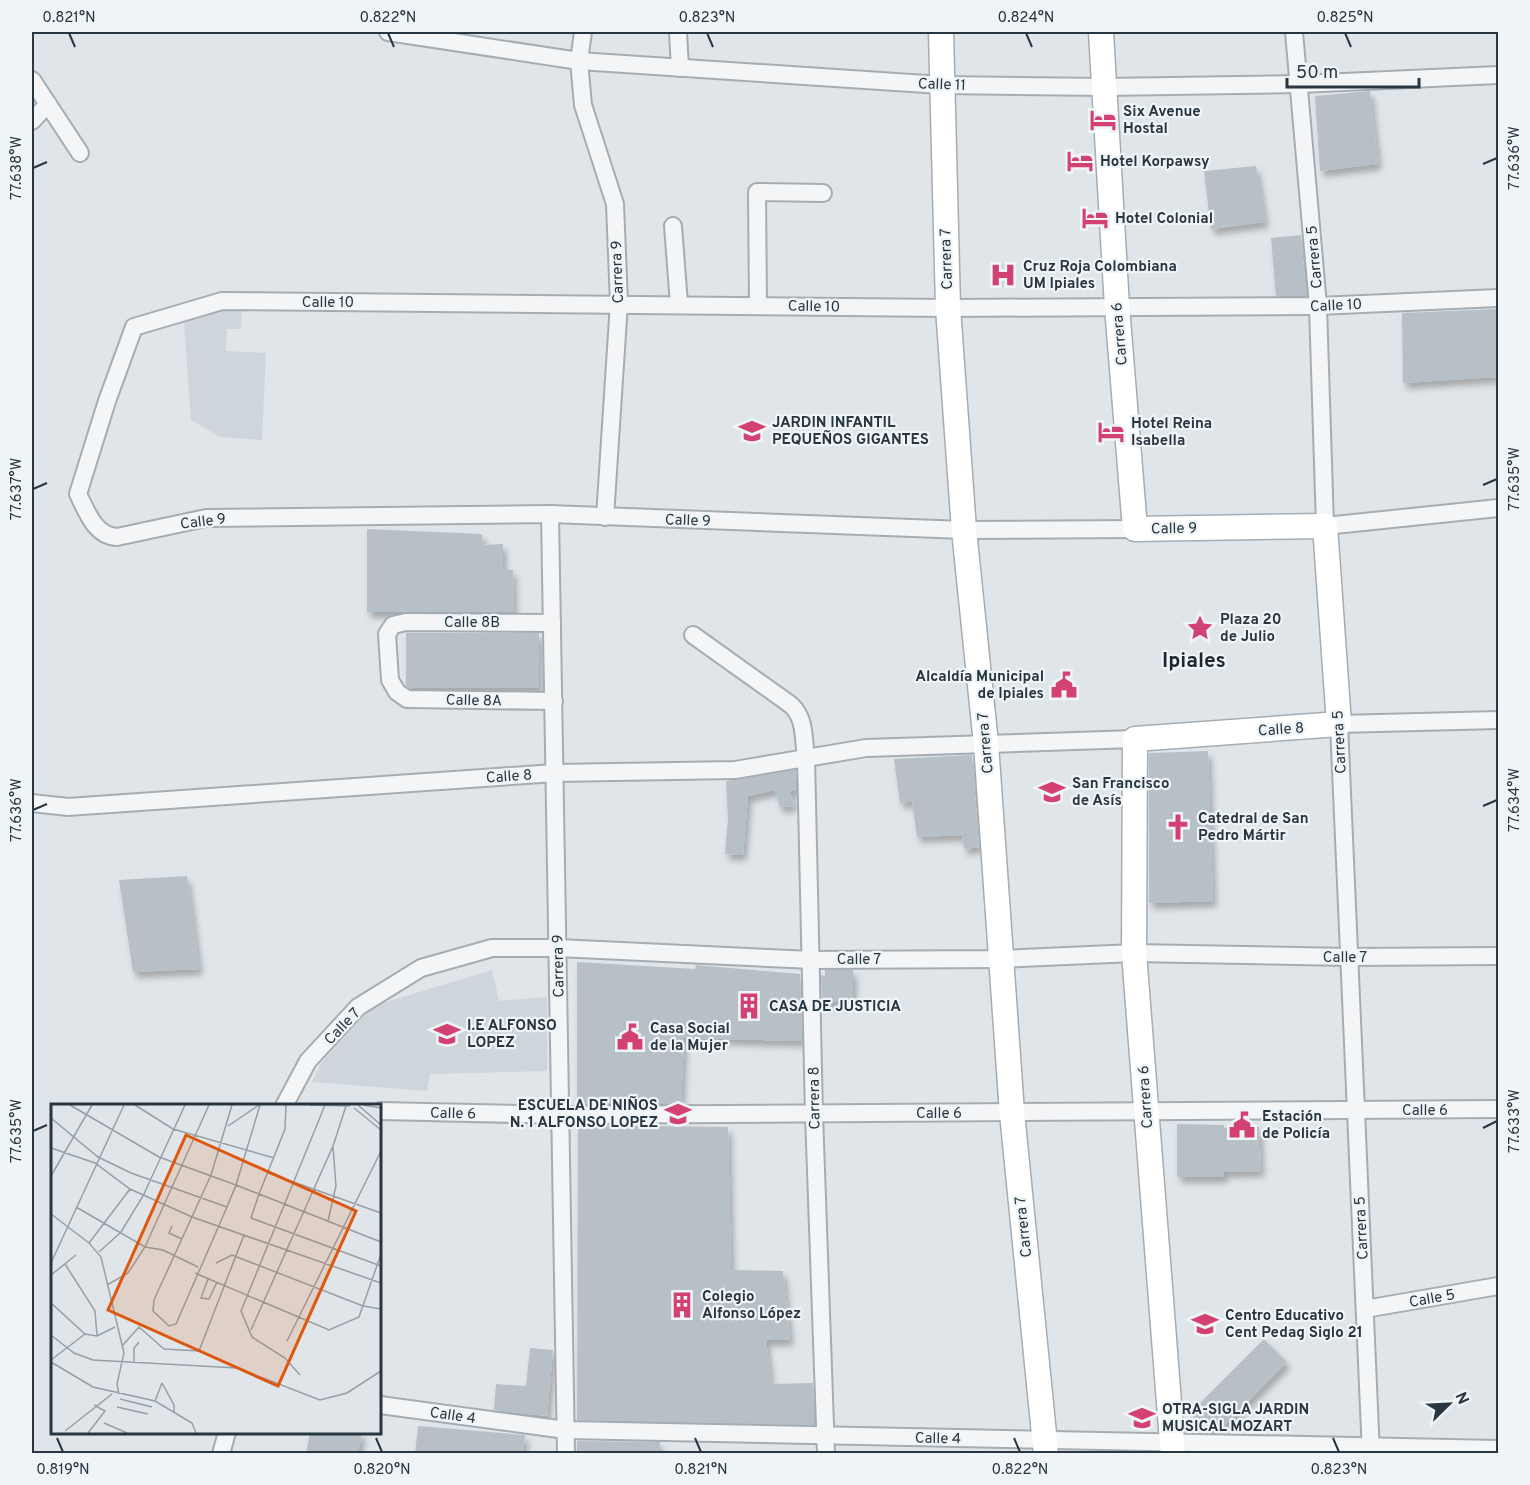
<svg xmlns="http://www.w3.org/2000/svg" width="1530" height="1485" viewBox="0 0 1530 1485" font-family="Overpass,sans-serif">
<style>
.built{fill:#ced5db}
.building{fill:#b7c0c6;filter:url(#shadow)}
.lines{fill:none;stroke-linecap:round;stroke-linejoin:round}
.street-casing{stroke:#a5adb3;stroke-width:20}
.secondary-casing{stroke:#a5adb3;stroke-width:27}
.street{stroke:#f3f5f7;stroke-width:16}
.secondary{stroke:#fff;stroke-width:24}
.ticks{fill:none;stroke:#283641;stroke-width:2}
.labels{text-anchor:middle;stroke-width:4.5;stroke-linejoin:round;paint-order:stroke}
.street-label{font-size:15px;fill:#283641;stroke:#eff4f7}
.poi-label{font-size:15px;font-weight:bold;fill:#283641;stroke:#eff4f7;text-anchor:start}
.district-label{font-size:21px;font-weight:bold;fill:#1a2732;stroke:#eff4f7}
.inset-road{fill:none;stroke:#969fa6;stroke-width:1.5}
.view{fill:#de570f;fill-opacity:0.15;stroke:#de570f;stroke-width:3}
.inset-edge{fill:none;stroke:#283641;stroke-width:3}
.neatline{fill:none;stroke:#283641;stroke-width:2}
.ticks-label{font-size:15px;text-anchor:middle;fill:#283641}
</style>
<defs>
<filter id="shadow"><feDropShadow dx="3.5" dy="6" stdDeviation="3" flood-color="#0004"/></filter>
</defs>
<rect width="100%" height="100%" fill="#e0e5e9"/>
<g class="built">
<polygon points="995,263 1011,264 1010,287 995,288"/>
<polygon points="223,306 242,307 241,329 227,329 226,351 266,353 262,440 220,437 191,420 184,322 191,316"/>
<polygon points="492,970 499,1001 547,997 547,1071 430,1074 427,1091 312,1082 322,1062 373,1006"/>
</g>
<g class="building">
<polygon points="1370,91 1378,164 1320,171 1315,96"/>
<polygon points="1256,166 1265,222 1211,229 1204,171"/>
<polygon points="1301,235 1306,295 1276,296 1271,238"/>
<polygon points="1497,309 1497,377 1403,383 1402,313"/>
<polygon points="367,529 482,534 483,545 503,544 503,570 513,570 514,612 367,612"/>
<polygon points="406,633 539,633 539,688 409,688 406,685"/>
<polygon points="1208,751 1213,901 1149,903 1149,753"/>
<polygon points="972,755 979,847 964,849 962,835 917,837 912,801 900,803 894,759"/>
<polygon points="796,770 796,791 790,791 794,806 780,807 775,790 748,796 743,855 725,854 728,818 726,781"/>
<polygon points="187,876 199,969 133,972 119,880"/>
<polygon points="577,962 695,969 696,965 800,974 802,1041 684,1038 681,1104 577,1104"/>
<polygon points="825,970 853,970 853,998 822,1004 821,975 825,976"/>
<polygon points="1177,1124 1224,1125 1224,1128 1259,1127 1261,1171 1224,1172 1224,1177 1177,1177"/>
<polygon points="578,1125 728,1127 731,1270 783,1271 790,1340 766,1340 771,1384 813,1383 814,1425 577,1420"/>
<polygon points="1264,1339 1287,1362 1217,1433 1210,1433 1190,1413"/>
<polygon points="530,1348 553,1350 547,1416 494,1410 496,1384 526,1386"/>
<polygon points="418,1426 525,1435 523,1454 415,1454"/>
<polygon points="310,1432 362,1432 358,1454 306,1454"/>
<polygon points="577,1441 660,1442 660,1454 577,1454"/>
</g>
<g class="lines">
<g class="street-casing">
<g id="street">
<polyline points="388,32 579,61 941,85 1105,87 1300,84 1498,75"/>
<polyline points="583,32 579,61 583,105 615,204 619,303 605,517"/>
<polyline points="678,32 680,68"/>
<polyline points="1294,32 1318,306 1325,526 1498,508"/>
<polyline points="32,80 80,153"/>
<polyline points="32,121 48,104"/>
<polyline points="673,226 679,304"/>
<polyline points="758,305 757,192 823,193"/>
<polyline points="550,514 566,1454"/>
<path d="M1135,529L964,530L550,514L206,518L117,537C95,536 87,512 78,494L107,401L134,327L222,301L948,308L1318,306L1498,298"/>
<polyline points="552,623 406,622 393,625 387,634 390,680 397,692 407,699 554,701"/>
<path d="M693,635L791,705C806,719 803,739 806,758L814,1114L826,1454"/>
<polyline points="32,803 68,807 555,773 735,770 866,748 1135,739"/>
<polyline points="284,1106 308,1061 358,1007 421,968 492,948 558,948 812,960 1001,959 1134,953 1349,957 1498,956"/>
<polyline points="380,1111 561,1115 1498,1109"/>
<polyline points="1365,1309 1498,1286"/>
<polyline points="380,1405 566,1430 1498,1449"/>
<polyline points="221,1454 227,1432"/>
<polyline points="1371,1454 1339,724 1498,720"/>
</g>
</g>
<g class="secondary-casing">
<g id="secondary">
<polyline points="941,32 948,308 964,530 986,744 1012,1113 1046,1454"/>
<polyline points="1101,32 1117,307 1135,529 1325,526 1339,724 1135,739 1134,953 1173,1454"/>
</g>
</g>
<use href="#street" class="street"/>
<use href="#secondary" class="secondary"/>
</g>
<path class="ticks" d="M69,33L75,47M388,33L394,47M707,33L713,47M1026,33L1032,47M1345,33L1351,47M1483,164L1497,158M33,168L47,162M1483,485L1497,479M33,489L47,483M1483,806L1497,800M33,810L47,804M1483,1128L1497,1121M33,1131L47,1125M57,1438L63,1452M376,1438L382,1452M695,1438L701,1452M1014,1438L1020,1452M1333,1438L1339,1452"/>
<defs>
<g id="hotel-bare" transform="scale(2.07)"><path d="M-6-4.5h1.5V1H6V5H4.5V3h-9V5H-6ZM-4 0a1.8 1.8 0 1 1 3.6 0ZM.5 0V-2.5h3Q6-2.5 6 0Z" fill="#d34173" stroke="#eff4f7" stroke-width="2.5" paint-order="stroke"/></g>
<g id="hospital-bare" transform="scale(2.07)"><path d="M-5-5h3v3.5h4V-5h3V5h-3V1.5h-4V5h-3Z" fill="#d34173" stroke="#eff4f7" stroke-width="2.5" paint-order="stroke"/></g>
<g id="school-bare" transform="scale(2.07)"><path d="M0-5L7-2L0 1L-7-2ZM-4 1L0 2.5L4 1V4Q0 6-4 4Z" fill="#d34173" stroke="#eff4f7" stroke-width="2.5" paint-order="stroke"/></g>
<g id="sight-bare" transform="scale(2.07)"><path d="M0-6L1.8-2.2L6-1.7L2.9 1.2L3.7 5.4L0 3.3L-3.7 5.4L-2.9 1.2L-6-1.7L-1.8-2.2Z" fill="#d34173" stroke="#eff4f7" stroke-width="2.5" paint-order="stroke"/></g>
<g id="civic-bare" transform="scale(2.07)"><path d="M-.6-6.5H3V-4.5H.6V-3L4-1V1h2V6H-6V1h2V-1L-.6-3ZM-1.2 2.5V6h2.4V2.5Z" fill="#d34173" stroke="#eff4f7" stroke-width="2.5" paint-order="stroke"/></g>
<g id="church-bare" transform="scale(2.07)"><path d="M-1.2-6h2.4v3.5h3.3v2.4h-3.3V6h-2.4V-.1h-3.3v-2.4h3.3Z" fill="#d34173" stroke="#eff4f7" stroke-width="2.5" paint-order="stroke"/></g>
<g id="building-bare" transform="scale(2.07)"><path d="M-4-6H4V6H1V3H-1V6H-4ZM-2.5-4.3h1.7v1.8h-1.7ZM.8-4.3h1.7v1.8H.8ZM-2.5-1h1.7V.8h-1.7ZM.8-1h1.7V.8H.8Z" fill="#d34173" stroke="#eff4f7" stroke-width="2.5" paint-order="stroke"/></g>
</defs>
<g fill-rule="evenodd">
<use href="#hotel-bare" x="1103" y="120"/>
<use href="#hotel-bare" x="1080" y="161"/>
<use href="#hotel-bare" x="1095" y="218"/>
<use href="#hospital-bare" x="1003" y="275"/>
<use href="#school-bare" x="752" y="431"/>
<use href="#hotel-bare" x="1111" y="432"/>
<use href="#sight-bare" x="1200" y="628"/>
<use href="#civic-bare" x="1064" y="685"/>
<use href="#school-bare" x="1052" y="792"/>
<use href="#church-bare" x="1178" y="827"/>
<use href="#building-bare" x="749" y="1006"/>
<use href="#school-bare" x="447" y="1034"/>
<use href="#civic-bare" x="630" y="1037"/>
<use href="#school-bare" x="678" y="1114"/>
<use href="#civic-bare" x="1242" y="1125"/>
<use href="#building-bare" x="682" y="1305"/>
<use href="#school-bare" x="1205" y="1324"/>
<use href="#school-bare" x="1142" y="1418"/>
</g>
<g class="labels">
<g class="street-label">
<text transform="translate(942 84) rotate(2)" y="5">Calle 11</text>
<text transform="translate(1314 257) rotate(-95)" y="5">Carrera 5</text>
<text transform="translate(946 259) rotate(-92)" y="5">Carrera 7</text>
<text transform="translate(617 272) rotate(-92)" y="5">Carrera 9</text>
<text x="328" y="307">Calle 10</text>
<text transform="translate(1336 305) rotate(-3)" y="5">Calle 10</text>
<text transform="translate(814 306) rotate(1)" y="5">Calle 10</text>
<text transform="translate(1119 334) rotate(-95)" y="5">Carrera 6</text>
<text transform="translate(688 520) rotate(2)" y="5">Calle 9</text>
<text transform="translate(203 521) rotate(-7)" y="5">Calle 9</text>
<text transform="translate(1174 528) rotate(-1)" y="5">Calle 9</text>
<text x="472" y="627">Calle 8B</text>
<text transform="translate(474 700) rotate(1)" y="5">Calle 8A</text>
<text transform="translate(1281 729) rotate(-4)" y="5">Calle 8</text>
<text transform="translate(1339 742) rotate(-93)" y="5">Carrera 5</text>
<text transform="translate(985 743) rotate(-95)" y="5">Carrera 7</text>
<text transform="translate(509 776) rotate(-4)" y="5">Calle 8</text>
<text x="1345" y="962">Calle 7</text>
<text x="859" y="964">Calle 7</text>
<text transform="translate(558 966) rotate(-91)" y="5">Carrera 9</text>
<text transform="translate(342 1026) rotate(-46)" y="5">Calle 7</text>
<text transform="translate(1145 1097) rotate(-94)" y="5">Carrera 6</text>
<text transform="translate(814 1098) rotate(-91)" y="5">Carrera 8</text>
<text x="1425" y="1115">Calle 6</text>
<text transform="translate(453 1113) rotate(1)" y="5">Calle 6</text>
<text x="939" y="1118">Calle 6</text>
<text transform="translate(1023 1227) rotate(-96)" y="5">Carrera 7</text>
<text transform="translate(1361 1228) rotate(-93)" y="5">Carrera 5</text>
<text transform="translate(1432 1298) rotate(-10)" y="5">Calle 5</text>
<text transform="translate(453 1415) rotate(8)" y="5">Calle 4</text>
<text transform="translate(938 1438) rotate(1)" y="5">Calle 4</text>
</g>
<g class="poi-label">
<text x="1123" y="116">Six Avenue<tspan x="1123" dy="17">Hostal</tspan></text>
<text x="1100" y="166">Hotel Korpawsy</text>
<text x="1115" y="223">Hotel Colonial</text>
<text x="1023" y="271">Cruz Roja Colombiana<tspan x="1023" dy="17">UM Ipiales</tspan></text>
<text x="772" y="427">JARDIN INFANTIL<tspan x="772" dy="17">PEQUEÑOS GIGANTES</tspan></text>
<text x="1131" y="428">Hotel Reina<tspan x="1131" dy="17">Isabella</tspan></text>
<text x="1220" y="624">Plaza 20<tspan x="1220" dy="17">de Julio</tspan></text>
<text x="1044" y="681" text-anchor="end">Alcaldía Municipal<tspan x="1044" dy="17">de Ipiales</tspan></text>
<text x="1072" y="788">San Francisco<tspan x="1072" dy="17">de Asís</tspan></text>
<text x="1198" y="823">Catedral de San<tspan x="1198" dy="17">Pedro Mártir</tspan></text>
<text x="769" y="1011">CASA DE JUSTICIA</text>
<text x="467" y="1030">I.E ALFONSO<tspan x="467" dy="17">LOPEZ</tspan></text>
<text x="650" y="1033">Casa Social<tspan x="650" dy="17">de la Mujer</tspan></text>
<text x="658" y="1110" text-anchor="end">ESCUELA DE NIÑOS<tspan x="658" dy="17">N. 1 ALFONSO LOPEZ</tspan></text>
<text x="1262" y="1121">Estación<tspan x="1262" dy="17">de Policía</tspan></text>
<text x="702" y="1301">Colegio<tspan x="702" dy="17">Alfonso López</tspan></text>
<text x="1225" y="1320">Centro Educativo<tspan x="1225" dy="17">Cent Pedag Siglo 21</tspan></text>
<text x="1162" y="1414">OTRA-SIGLA JARDIN<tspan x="1162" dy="17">MUSICAL MOZART</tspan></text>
</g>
<g class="district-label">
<text x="1194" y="667">Ipiales</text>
</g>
</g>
<g transform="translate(51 1104)">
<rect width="330" height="330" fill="#e0e5e9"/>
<path class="inset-road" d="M19,1L108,53L185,81L209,1M84,1L122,25L223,54M235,1L234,25L208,90L330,138M259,1L299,2M307,1L330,21M312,1L330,4M303,4L330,26M0,14L47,53L80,69L176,103L185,81L208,90L200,114L330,162M177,22L208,1M0,44L44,59L79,85L141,113L330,179M217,69L330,109M0,72L41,1M25,103L94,143L112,146L147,163M176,103L125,220L118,222L102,207L103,196L160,71L181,1M0,110L38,139L50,153L73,249L66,280L68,290M277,117L285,82L282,43M121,122L118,129L131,135M38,139L79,85M48,148L70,128L92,92L134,1M0,159L73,1M165,159L181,151L312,202L330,205M14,160L44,207L46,232M144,169L278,226L308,213L330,150M0,171L25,151M157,175L150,194L158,195L166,178M56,181L77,169L94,143L158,1M0,199L34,230L46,232L64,223M200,226L282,42L295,2M0,231L23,249L42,256L186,264L269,296L296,289L330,267M236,237L330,47M71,242L88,223L113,245L148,247L193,131M0,256L34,230M0,258L42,283L104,297L141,319L145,329M83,258V244L88,238M249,271L234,254L201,233L190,207L274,1M111,279L123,301V309M69,295L101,303M104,297L111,279M66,303L97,310M53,319L76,329M14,327L61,290M37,329L54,307L43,301"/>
<path class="view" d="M135,31L305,107L227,282L57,206Z"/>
<rect width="330" height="330" class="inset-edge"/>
</g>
<rect width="1530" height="1485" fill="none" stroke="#eff4f7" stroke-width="66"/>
<g transform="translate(1449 1404) rotate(66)" stroke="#eff4f7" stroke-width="4.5" paint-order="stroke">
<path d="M0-4.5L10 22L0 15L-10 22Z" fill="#283641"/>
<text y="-9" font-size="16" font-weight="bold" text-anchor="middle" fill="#283641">N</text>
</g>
<path d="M1287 78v9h132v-9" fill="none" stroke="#283641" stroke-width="3"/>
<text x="1296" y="78" font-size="18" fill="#283641" stroke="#eff4f7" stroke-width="4.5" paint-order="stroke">50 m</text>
<rect x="33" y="33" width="1464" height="1419" class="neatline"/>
<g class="ticks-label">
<text x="69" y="22">0.821°N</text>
<text x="388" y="22">0.822°N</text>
<text x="707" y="22">0.823°N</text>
<text x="1026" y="22">0.824°N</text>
<text x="1345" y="22">0.825°N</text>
<text transform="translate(1514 158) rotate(-90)" y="5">77.636°W</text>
<text transform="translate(16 168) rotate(-90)" y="5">77.638°W</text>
<text transform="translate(1514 479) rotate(-90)" y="5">77.635°W</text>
<text transform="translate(16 489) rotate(-90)" y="5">77.637°W</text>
<text transform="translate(1514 800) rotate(-90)" y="5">77.634°W</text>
<text transform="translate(16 810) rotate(-90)" y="5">77.636°W</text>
<text transform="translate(1514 1121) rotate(-90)" y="5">77.633°W</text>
<text transform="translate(16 1131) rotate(-90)" y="5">77.635°W</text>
<text x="63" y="1474">0.819°N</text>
<text x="382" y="1474">0.820°N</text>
<text x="701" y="1474">0.821°N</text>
<text x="1020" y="1474">0.822°N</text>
<text x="1339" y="1474">0.823°N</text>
</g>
</svg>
